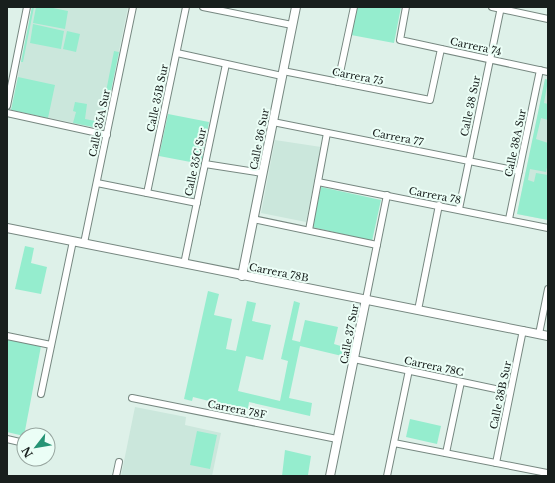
<svg xmlns="http://www.w3.org/2000/svg" width="555" height="483" viewBox="0 0 555 483" font-family="'Libre Baskerville',serif">
<style>
.built{fill:#cbe7dc}
.green{fill:#95edce}
.lines{fill:none;stroke-linecap:round;stroke-linejoin:round}
.minor-casing{stroke:#778881;stroke-width:8}
.tertiary-casing{stroke:#778881;stroke-width:10}
.minor{stroke:#fff;stroke-width:6}
.tertiary{stroke:#fff;stroke-width:8}
.labels{text-anchor:middle;stroke-width:4;stroke-linejoin:round;paint-order:stroke}
.street-label{font-size:10px;fill:#181f1d;stroke:#ebfef6}
</style>
<rect width="100%" height="100%" fill="#def1e9"/>
<g class="built">
<polygon points="32,7 128,7 103,129 11,110"/>
<polygon points="545,79 548,80 548,220 517,214"/>
<polygon points="275,140 321,147 306,222 261,213"/>
<polygon points="135,407 186,417 185,425 221,433 212,476 121,476"/>
</g>
<g class="green">
<polygon points="32,7 34,7 23,62 21,62"/>
<polygon points="36,7 48,7 68,11 65,29 33,23"/>
<polygon points="356,7 401,7 394,43 351,35"/>
<polygon points="33,24 64,31 61,49 30,43"/>
<polygon points="67,31 80,34 76,52 63,49"/>
<polygon points="114,51 119,52 103,129 73,123 76,112 73,111 75,102 87,104 85,119 100,122"/>
<polygon points="18,77 55,85 48,118 11,110"/>
<polygon points="545,79 548,80 544,103 548,104 548,120 541,118 536,139 548,143 548,163 546,172 530,169 528,180 534,182 536,173 548,175 548,220 517,214"/>
<polygon points="168,114 209,122 201,164 159,156"/>
<polygon points="321,187 381,200 372,241 312,227"/>
<polygon points="25,246 34,248 31,263 47,267 41,294 15,289"/>
<polygon points="208,291 219,294 214,315 232,319 226,349 236,351 247,301 256,303 252,321 271,325 263,360 246,356 238,391 280,401 288,361 281,359 294,301 300,303 292,340 300,342 305,320 338,327 334,344 344,347 342,356 300,346 289,398 312,403 310,416 249,402 248,409 237,406 235,412 212,406 213,402 193,397 192,401 184,399"/>
<polygon points="7,339 41,346 24,436 7,432"/>
<polygon points="410,419 441,426 437,444 406,437"/>
<polygon points="197,431 217,435 210,469 190,465"/>
<polygon points="285,450 311,456 308,475 313,476 282,476"/>
</g>
<g class="lines">
<g class="minor-casing">
<g id="minor">
<polyline points="203,7 292,25"/>
<polyline points="406,7 400,40 548,72"/>
<polyline points="492,7 548,19"/>
<polyline points="177,53 282,76"/>
<polyline points="283,71 430,100 441,49"/>
<polyline points="338,82 354,7"/>
<polyline points="7,106 27,7"/>
<polyline points="7,113 107,135"/>
<polyline points="273,122 519,171"/>
<polyline points="205,164 262,173"/>
<polyline points="318,182 548,228"/>
<polyline points="97,183 197,203"/>
<polyline points="147,193 186,7"/>
<polyline points="459,209 501,7"/>
<polyline points="253,219 377,245"/>
<polyline points="509,219 540,70"/>
<polyline points="309,230 327,133"/>
<polyline points="84,243 133,7"/>
<polyline points="184,264 226,64"/>
<polyline points="366,299 387,195"/>
<polyline points="418,310 439,205"/>
<polyline points="539,334 548,289"/>
<polyline points="7,336 51,345"/>
<polyline points="354,359 510,392"/>
<polyline points="41,394 73,241"/>
<polyline points="132,398 337,439"/>
<polyline points="7,439 24,443"/>
<polyline points="394,443 547,473"/>
<polyline points="446,453 461,382"/>
<polyline points="496,463 523,330"/>
<polyline points="116,476 119,462"/>
<polyline points="387,476 409,370"/>
</g>
</g>
<g class="tertiary-casing">
<g id="tertiary">
<polyline points="7,228 548,336"/>
<polyline points="242,276 296,7"/>
<polyline points="330,476 366,299"/>
</g>
</g>
<use href="#minor" class="minor"/>
<use href="#tertiary" class="tertiary"/>
</g>
<g class="labels">
<g class="street-label">
<text transform="translate(476 46) rotate(12)" y="4">Carrera 74</text>
<text transform="translate(358 76) rotate(11)" y="4">Carrera 75</text>
<text transform="translate(157 98) rotate(-78)" y="4">Calle 35B Sur</text>
<text transform="translate(470 106) rotate(-78)" y="4">Calle 38 Sur</text>
<text transform="translate(99 123) rotate(-78)" y="4">Calle 35A Sur</text>
<text transform="translate(398 137) rotate(11)" y="4">Carrera 77</text>
<text transform="translate(259 139) rotate(-79)" y="4">Calle 36 Sur</text>
<text transform="translate(515 143) rotate(-78)" y="4">Calle 38A Sur</text>
<text transform="translate(195 162) rotate(-78)" y="4">Calle 35C Sur</text>
<text transform="translate(435 195) rotate(11)" y="4">Carrera 78</text>
<text transform="translate(279 272) rotate(11)" y="4">Carrera 78B</text>
<text transform="translate(349 334) rotate(-79)" y="4">Calle 37 Sur</text>
<text transform="translate(434 366) rotate(12)" y="4">Carrera 78C</text>
<text transform="translate(500 395) rotate(-78)" y="4">Calle 38B Sur</text>
<text transform="translate(237 409) rotate(11)" y="4">Carrera 78F</text>
</g>
</g>
<rect width="555" height="483" fill="none" stroke="#181f1d" stroke-width="16"/>
<g transform="translate(36 447) rotate(239)"><circle r="19" fill="#ebfef6" stroke="#97a59f"/>
<path d="M0-3L7 15L0 10L-7 15Z" fill="#259475"/>
<text y="-6" font-size="11" font-weight="bold" text-anchor="middle" fill="#181f1d">N</text>
</g>
</svg>
